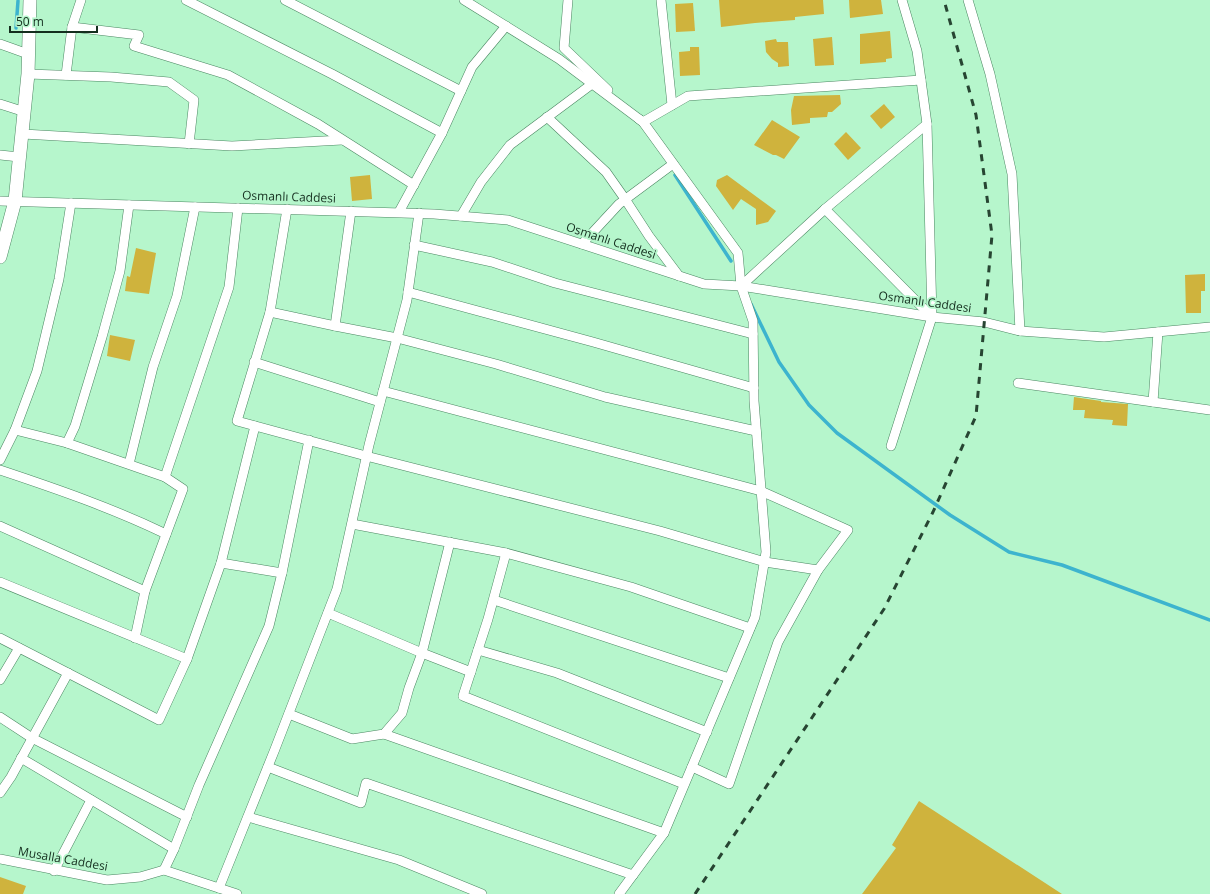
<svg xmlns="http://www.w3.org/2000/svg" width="1210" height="894" viewBox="0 0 1210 894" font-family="'Open Sans',sans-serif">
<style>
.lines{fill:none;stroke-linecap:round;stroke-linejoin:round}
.stream{stroke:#3db4ce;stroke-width:3.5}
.building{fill:#cfb33d}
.street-casing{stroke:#4b8762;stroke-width:10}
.secondary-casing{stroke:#4b8762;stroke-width:14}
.street{stroke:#fff;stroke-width:9}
.secondary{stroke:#fff;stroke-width:13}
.rail{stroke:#274532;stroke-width:3;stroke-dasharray:7 7;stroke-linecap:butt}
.labels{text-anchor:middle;stroke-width:3.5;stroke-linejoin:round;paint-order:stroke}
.street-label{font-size:12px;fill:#142e1e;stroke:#b6f6cc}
</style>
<rect width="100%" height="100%" fill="#b6f6cc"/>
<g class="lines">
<g class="stream">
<polyline points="16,28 18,1"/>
<polyline points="675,175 731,261"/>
<polyline points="751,304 779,362 809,405 837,433 950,515 1009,552 1062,565 1210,620"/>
</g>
</g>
<g class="building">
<polygon points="719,0 823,0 824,14 795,17 795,20 755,23 721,27"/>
<polygon points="849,0 881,0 883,14 850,18"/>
<polygon points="693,3 695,31 676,32 675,4"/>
<polygon points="890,31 892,58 886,59 886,62 860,64 860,34"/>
<polygon points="832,37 834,65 815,66 813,39"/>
<polygon points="776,39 777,42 788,42 789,66 778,67 778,63 772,59 766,52 765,41"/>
<polygon points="690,47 699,47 700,75 680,76 679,52 690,51"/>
<polygon points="840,95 841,104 832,112 828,112 827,117 810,118 810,123 792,125 791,110 794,96"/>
<polygon points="884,104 895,117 881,129 870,116"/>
<polygon points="772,120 800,137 784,159 776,155 773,155 754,145"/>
<polygon points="846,132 861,148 848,160 834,144"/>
<polygon points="370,175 372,199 352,201 350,177"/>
<polygon points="727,175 776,211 768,222 756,225 756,209 741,199 733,210 716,186 717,180"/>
<polygon points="136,248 156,253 149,294 125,291 127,276 130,277"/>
<polygon points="1205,274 1205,291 1201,291 1201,313 1186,313 1185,275"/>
<polygon points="110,335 135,340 130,361 107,356"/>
<polygon points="1074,397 1101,401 1101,402 1128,404 1127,426 1112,425 1113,420 1084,418 1085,410 1073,410"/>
<polygon points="919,801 1062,894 862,894 896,848 892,845"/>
<polygon points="0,877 26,886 23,894 0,894"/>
</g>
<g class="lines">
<g class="street-casing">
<g id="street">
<polyline points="186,0 332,74 442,133"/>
<polyline points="285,0 461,91"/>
<polyline points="464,0 559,59 643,122 738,253 741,286 753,321 754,401 766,552 755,617 664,833 619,894"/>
<polyline points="568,0 564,48 608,90"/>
<polyline points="661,0 672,105"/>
<polyline points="968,0 990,74 1012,174 1020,331"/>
<polyline points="72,27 139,35 134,46 228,75 318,124 414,185"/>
<polyline points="0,44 28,54"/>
<polyline points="28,74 111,77 169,82 194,100 189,144"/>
<polyline points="66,75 72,27 81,0"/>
<polyline points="0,104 25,112"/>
<polyline points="547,117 606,172 625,199 649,236 679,276"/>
<polyline points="639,119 643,122 688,96 921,80"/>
<polyline points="23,134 232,146 342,140"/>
<polyline points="0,155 19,157"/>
<polyline points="0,201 434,214 508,220 704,284 741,286 932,317 984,322 1020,331 1104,337 1210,327"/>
<polyline points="287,209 270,312 237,421 366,456 660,531 765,562 818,570"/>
<polyline points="825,209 932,317"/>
<polyline points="399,212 442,133 472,67 506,26"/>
<polyline points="461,216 481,182 510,145 592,84"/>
<polyline points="582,244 619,204 673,164"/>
<polyline points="414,245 492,262 555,283 753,334"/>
<polyline points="741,286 825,209 927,124"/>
<polyline points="408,292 593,342 754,388"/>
<polyline points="270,312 335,326 397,338 496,364 605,397 756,431"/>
<polyline points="335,326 351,211"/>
<polyline points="254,362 380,402"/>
<polyline points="1018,383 1210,410"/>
<polyline points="383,391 761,491 848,530 818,570 778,642 729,784 692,767"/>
<polyline points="1153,402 1158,332"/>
<polyline points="15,430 67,443 165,477 183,489 145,591 135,638"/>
<polyline points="67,443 75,426 102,337 120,271 129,205"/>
<polyline points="891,446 932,317 927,124 917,51 902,0"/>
<polyline points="0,460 15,430 37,371 59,279 71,203"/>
<polyline points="129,464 153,367 177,296 195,207"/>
<path d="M0,470C57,489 112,508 166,534"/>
<polyline points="165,477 229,287 238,208"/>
<polyline points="352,524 506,553 631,587 750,628"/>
<polyline points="0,526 145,591"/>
<polyline points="506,553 488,619 463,696 684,784"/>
<polyline points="221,563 255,426"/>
<polyline points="0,582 187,659 221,563 282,573"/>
<polyline points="494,600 729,678"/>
<polyline points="328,613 422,653 471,672"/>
<polyline points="0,638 159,720 187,659"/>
<polyline points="478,650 557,673 707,732"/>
<polyline points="0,680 19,648"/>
<polyline points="289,714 352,739 384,734 402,713 409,688 422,653 450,542"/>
<polyline points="0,717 32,738 187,817"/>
<polyline points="384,734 664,833"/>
<polyline points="21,758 174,849"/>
<polyline points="268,767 361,803 366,783 633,875"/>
<polyline points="0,793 11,777 68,673"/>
<polyline points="248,817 399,860 482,894"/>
<polyline points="0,859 107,880 140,877 164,870 237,894"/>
<polyline points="164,870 174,849 199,785 269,626 282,573 309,440"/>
<polyline points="54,871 91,800"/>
<polyline points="219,888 275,749 337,589 369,445 407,300 419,213"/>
</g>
</g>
<g class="secondary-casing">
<polyline id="secondary" points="0,257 15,201 28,74 30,0"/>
</g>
<use href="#street" class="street"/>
<use href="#secondary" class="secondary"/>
<polyline class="rail" points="695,894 884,609 933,512 976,416 992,235 976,115 944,0"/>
</g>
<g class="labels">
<g class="street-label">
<text transform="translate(289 197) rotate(2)" y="4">Osmanlı Caddesi</text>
<text transform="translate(611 241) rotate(18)" y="4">Osmanlı Caddesi</text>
<text transform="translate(925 302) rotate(8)" y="4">Osmanlı Caddesi</text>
<text transform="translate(63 859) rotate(10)" y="4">Musalla Caddesi</text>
</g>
</g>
<path d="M10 26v6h87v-6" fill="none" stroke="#142e1e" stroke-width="2"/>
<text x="16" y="26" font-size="12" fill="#142e1e" stroke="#b6f6cc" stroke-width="3" paint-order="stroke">50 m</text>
</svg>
